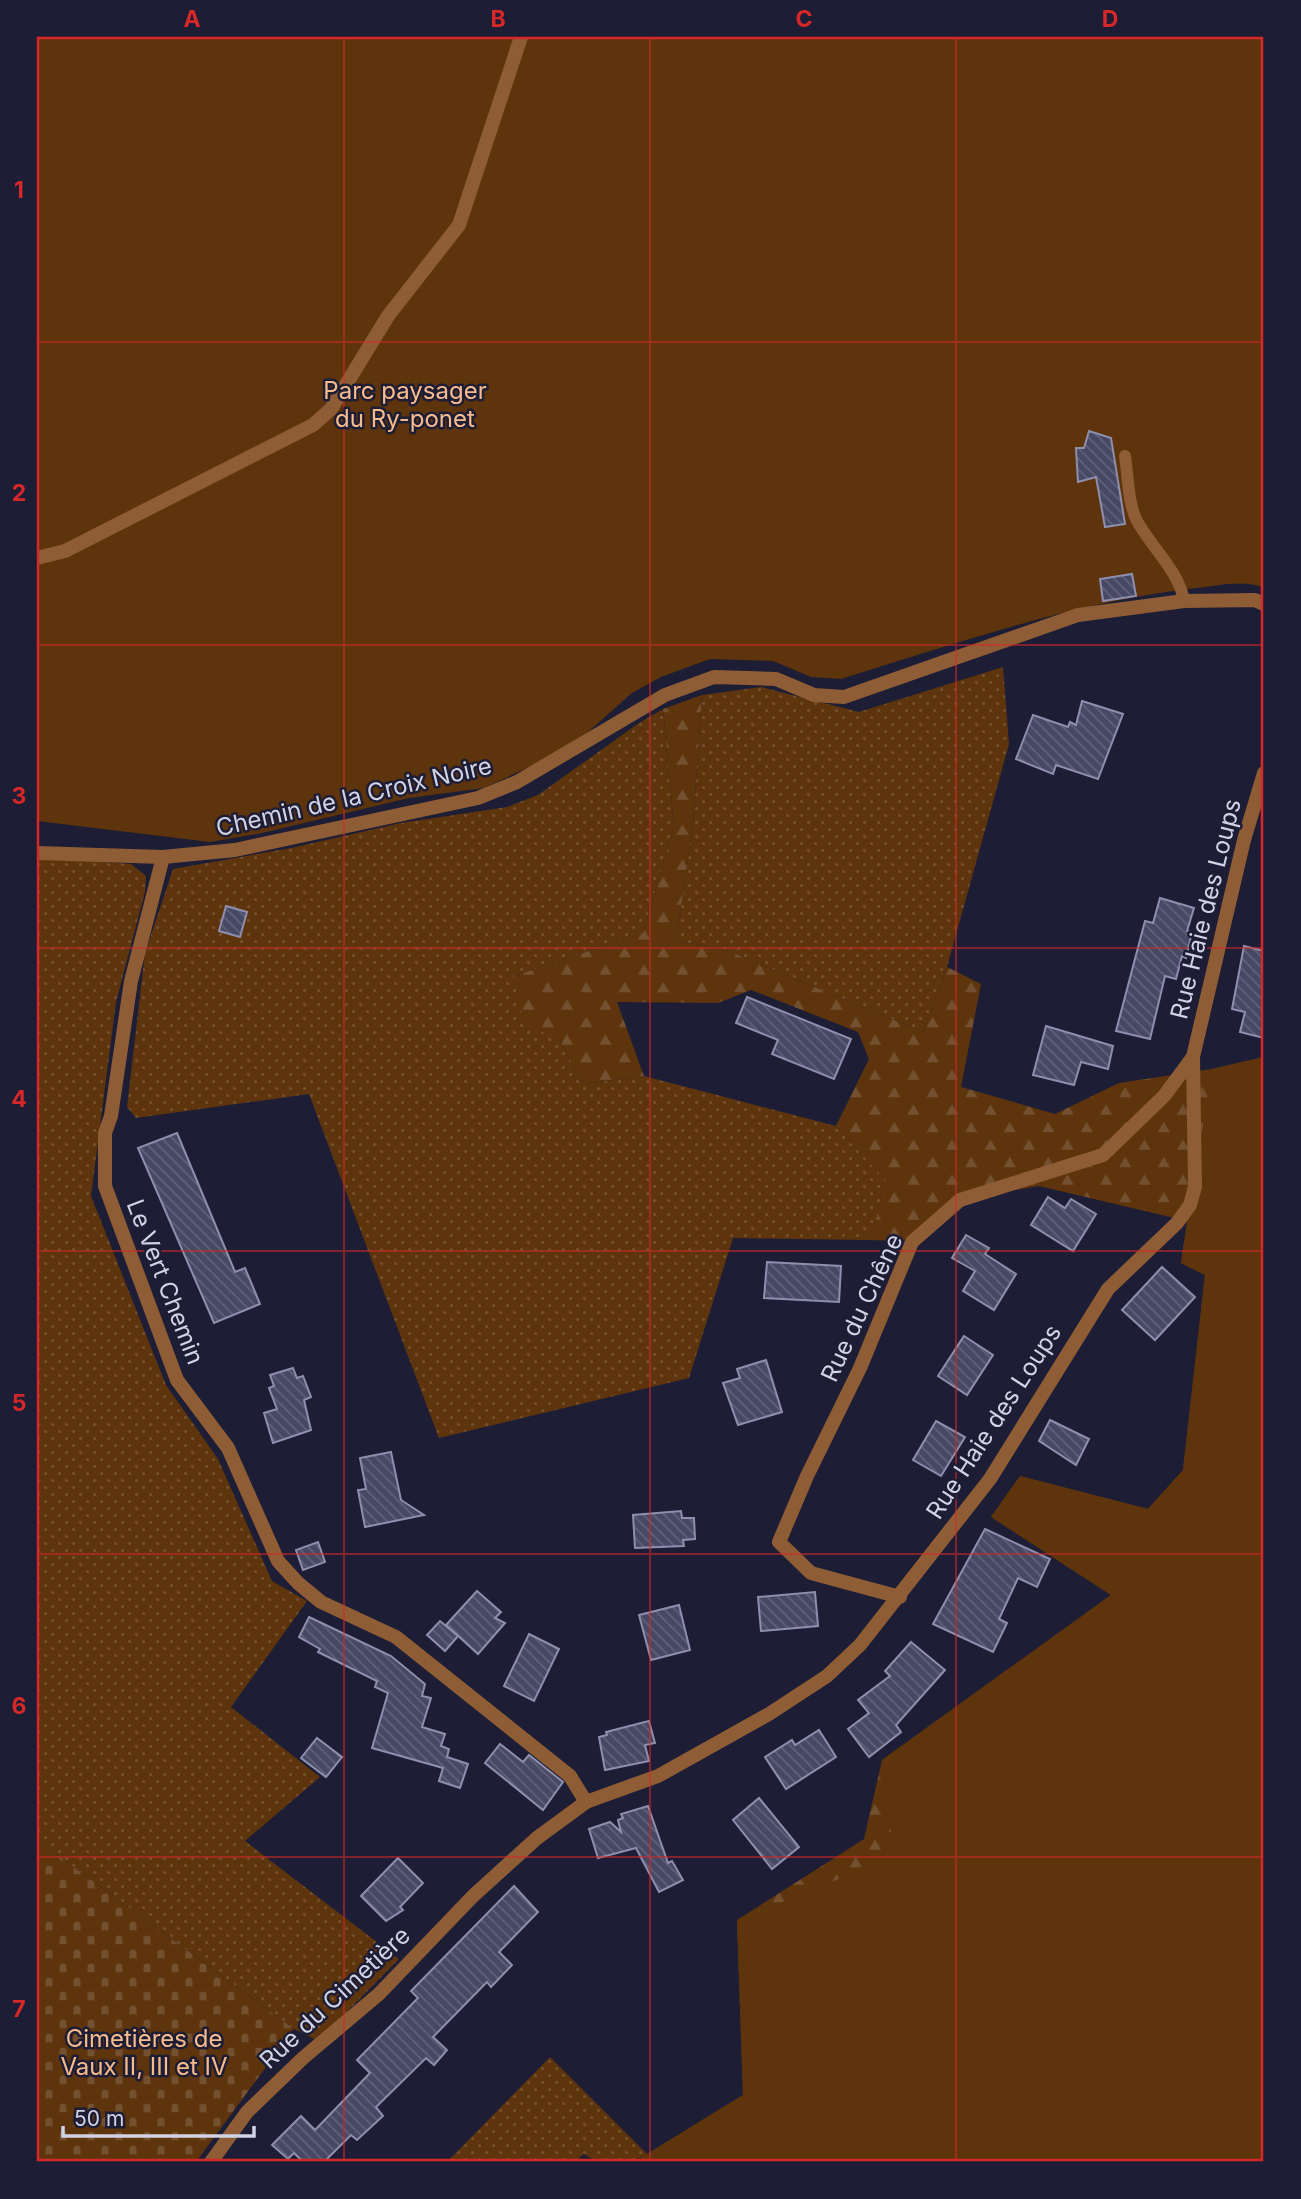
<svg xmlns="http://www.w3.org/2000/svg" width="1301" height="2199" viewBox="0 0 1301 2199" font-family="Inter,sans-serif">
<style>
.grass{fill:url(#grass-dots)}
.forest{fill:url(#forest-firs)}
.cemetery{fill:url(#cemetery-stones)}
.green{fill:#5d340c}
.building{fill:url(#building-back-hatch);stroke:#8e8fae;stroke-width:2}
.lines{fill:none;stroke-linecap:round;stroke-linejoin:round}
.service{stroke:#8e5d35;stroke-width:12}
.minor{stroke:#8e5d35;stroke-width:14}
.grid{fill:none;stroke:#d62828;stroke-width:2;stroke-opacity:0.55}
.labels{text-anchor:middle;stroke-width:5;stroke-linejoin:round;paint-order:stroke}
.park-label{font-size:24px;fill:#f8bb8b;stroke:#1d1d35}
.street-label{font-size:24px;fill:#d1d2e3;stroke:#1d1d35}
.neatline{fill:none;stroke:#d62828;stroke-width:2.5}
.grid-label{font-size:23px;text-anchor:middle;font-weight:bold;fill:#d62828}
</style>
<defs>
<pattern id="grass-dots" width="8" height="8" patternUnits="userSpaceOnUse" patternTransform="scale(1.75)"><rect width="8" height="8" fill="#5d340c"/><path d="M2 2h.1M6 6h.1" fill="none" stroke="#73502f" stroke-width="1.8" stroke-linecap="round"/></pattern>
<pattern id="forest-firs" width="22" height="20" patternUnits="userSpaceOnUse" patternTransform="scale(1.75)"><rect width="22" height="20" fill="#5d340c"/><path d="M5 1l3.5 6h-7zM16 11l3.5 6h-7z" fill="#73502f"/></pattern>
<pattern id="cemetery-stones" width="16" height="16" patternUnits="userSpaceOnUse" patternTransform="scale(1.75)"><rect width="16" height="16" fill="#5d340c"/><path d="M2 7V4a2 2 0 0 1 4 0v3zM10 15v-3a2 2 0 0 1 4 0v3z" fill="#73502f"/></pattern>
<pattern id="building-back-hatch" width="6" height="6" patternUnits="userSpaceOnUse" patternTransform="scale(1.75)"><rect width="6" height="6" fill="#474863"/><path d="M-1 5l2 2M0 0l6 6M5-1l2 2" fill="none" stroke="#606279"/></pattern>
</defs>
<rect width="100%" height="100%" fill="#1d1d35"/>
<g class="grass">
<polygon points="1003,667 1009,744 947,967 923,1032 721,948 676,941 693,824 702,695 761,687 859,712"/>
<polygon points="663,709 674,827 643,933 514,976 558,1037 583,1084 644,1076 836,1126 889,1183 869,1240 733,1238 689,1378 439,1438 309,1094 136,1118 127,1107 145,953 173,869 291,848 401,823 507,807 538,795 639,723"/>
<polygon points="37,857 131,864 146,876 145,892 116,1002 91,1196 166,1385 218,1459 272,1581 307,1601 231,1707 320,1777 245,1841 399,1959 318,2041 294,2029 37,1840"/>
<path d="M550,2057L647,2154C629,2165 602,2167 584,2154L574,2162H447Z"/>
</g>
<polygon class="forest" points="702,695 693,824 676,941 721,948 923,1032 947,967 981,984 961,1087 1055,1114 1119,1083 1212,1069 1264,1057 1264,1782 848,2050 634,2162 743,2095 737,1920 864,1839 882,1760 1111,1595 991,1517 1020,1476 1148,1509 1183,1470 1205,1275 1181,1263 1187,1221 1039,1186 957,1200 903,1241 869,1240 888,1183 836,1126 869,1059 858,1032 751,990 718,1003 617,1002 644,1076 583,1084 558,1037 524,1027 514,976 643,933 674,827 663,709"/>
<polygon class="cemetery" points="37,1840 294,2029 196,2162 37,2162"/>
<g class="green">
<path d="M37,37H1264V588C1243,579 1219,586 1196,588C1074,602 958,643 841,679L811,677L773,661L710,659L661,677L632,693L570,748L484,788L409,798L262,833L210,842L37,821Z"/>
<polygon points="1264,1057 1264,2162 634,2162 743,2095 737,1920 854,1873 892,1841 882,1760 1111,1595 991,1517 1020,1476 1148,1509 1183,1470 1205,1275 1181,1263 1212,1069"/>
</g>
<g class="building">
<polygon points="1089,431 1111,438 1125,524 1105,527 1096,477 1078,482 1076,448 1084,448"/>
<polygon points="1132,574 1136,596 1103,601 1100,579"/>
<polygon points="1082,701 1123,714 1098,779 1056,765 1053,774 1016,759 1033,715 1068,727 1070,722 1076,725"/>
<polygon points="1160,898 1194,908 1187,931 1192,932 1186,958 1182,956 1176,979 1165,976 1150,1039 1116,1031 1145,921 1153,923"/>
<polygon points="226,906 247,912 240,937 219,931"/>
<polygon points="1244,946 1264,951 1264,1038 1240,1032 1245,1012 1232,1009"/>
<polygon points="747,997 851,1039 834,1079 772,1054 778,1040 736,1023"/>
<polygon points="1046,1026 1113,1046 1108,1069 1081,1062 1074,1085 1033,1075"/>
<polygon points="177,1133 235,1272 245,1268 260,1304 214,1323 138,1148"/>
<polygon points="1048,1197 1065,1208 1071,1199 1096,1214 1073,1251 1031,1225"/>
<polygon points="966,1235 989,1248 985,1254 1016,1274 994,1310 963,1291 975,1271 952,1258"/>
<polygon points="767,1262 841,1266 839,1302 764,1298"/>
<polygon points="1162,1267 1195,1297 1155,1340 1122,1310"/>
<polygon points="964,1336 993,1355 967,1395 938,1376"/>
<polygon points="766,1360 782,1412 738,1425 723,1383 740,1378 737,1369"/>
<polygon points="293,1368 297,1378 303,1376 311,1397 304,1400 311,1430 273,1443 264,1413 277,1409 269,1388 274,1386 270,1375"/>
<polygon points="1050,1420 1089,1439 1076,1465 1039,1441"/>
<polygon points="936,1421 965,1437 941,1476 913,1460"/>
<polygon points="391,1452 401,1500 424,1515 365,1527 358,1490 366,1489 360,1458"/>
<polygon points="681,1511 682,1518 694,1518 695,1539 683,1540 684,1546 635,1548 633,1515"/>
<polygon points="985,1529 1050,1559 1037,1587 1018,1578 999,1619 1007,1623 993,1652 933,1624"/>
<polygon points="318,1542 325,1562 303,1570 296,1550"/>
<polygon points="477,1591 501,1612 495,1618 505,1623 478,1654 446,1625"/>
<polygon points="815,1592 818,1626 761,1631 758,1597"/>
<polygon points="679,1605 690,1650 651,1660 639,1615"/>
<polygon points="309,1617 391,1656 425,1684 422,1696 431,1698 422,1727 445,1734 441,1746 449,1749 447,1757 468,1764 460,1788 439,1781 443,1768 372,1748 388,1693 375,1687 377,1681 318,1652 320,1649 299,1637"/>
<polygon points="440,1621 458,1636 445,1651 427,1635"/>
<polygon points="529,1634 559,1649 534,1701 504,1686"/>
<polygon points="911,1642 945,1670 896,1725 901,1732 869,1757 848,1729 869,1713 858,1700 890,1676 885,1671"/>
<polygon points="649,1721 655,1743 645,1745 649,1761 605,1770 599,1737 607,1735 606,1732"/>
<polygon points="819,1730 836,1757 786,1789 765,1757 792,1740 795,1745"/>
<polygon points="317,1738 342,1757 326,1777 301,1758"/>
<polygon points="500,1744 523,1762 529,1755 563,1782 543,1810 485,1763"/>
<polygon points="759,1798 799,1847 772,1869 733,1820"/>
<polygon points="648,1806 668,1863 672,1861 683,1880 659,1892 636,1848 598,1858 589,1829 610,1822 621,1832 618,1820 623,1818 621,1814"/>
<polygon points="398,1858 423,1883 400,1907 403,1910 386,1921 361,1896"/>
<polygon points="514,1886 538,1912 499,1952 512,1965 491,1987 487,1982 433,2037 447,2050 434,2065 426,2058 376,2107 383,2116 357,2140 351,2135 324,2162 303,2162 294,2153 288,2159 272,2145 301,2116 315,2130 370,2073 357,2060 418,1998 411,1991"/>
</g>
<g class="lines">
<path class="service" d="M1125,456C1128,475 1128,504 1137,521C1152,548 1179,571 1184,601"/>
<g class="minor">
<polyline points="37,558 65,551 313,425 331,409 388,316 459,225 521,37"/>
<polyline points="37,853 163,857 235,850 478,798 517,782 665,695 714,677 776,679 814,695 844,697 1078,615 1184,601 1255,600 1264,604"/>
<polyline points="163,857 131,981 111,1116 105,1133 105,1186 177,1380 228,1448 278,1561 298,1583 321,1602 396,1637 570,1776 586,1802"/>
<polyline points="900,1597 811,1573 779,1542 807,1476 860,1368 912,1242 960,1200 1103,1155 1164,1096 1193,1057"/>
<polyline points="211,2162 247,2112 303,2058 379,1994 473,1896 537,1838 586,1802 658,1776 769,1714 827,1676 860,1645 990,1479 1108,1289 1177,1223 1190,1205 1195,1187 1193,1057 1244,840 1264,773"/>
</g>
</g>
<path class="grid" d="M344,37V2162M650,37V2162M956,37V2162M37,342H1264M37,645H1264M37,948H1264M37,1251H1264M37,1554H1264M37,1857H1264"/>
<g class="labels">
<g class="park-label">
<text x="405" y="399">Parc paysager<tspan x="405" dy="28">du Ry-ponet</tspan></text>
<text x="144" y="2047">Cimetières de<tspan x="144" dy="28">Vaux II, III et IV</tspan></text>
</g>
<g class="street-label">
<text transform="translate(354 797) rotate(-13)" y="8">Chemin de la Croix Noire</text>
<text transform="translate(1206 909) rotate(-76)" y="8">Rue Haie des Loups</text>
<text transform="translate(165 1282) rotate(69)" y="8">Le Vert Chemin</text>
<text transform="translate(862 1308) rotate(-65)" y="8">Rue du Chêne</text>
<text transform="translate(994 1422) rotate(-57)" y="8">Rue Haie des Loups</text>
<text transform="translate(335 1998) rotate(-43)" y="8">Rue du Cimetière</text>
</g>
</g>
<rect width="1301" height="2199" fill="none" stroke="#1d1d35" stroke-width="77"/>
<path d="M63 2126v10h191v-10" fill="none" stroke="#d1d2e3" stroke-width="3.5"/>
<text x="74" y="2126" font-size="21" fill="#d1d2e3" stroke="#1d1d35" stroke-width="5" paint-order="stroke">50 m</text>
<rect x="38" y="38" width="1224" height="2122" class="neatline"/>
<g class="grid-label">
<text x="192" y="27">A</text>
<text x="498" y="27">B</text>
<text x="804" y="27">C</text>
<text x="1110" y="27">D</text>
<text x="19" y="198">1</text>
<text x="19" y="501">2</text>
<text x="19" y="804">3</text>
<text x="19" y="1107">4</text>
<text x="19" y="1411">5</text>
<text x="19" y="1714">6</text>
<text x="19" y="2017">7</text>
</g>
</svg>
